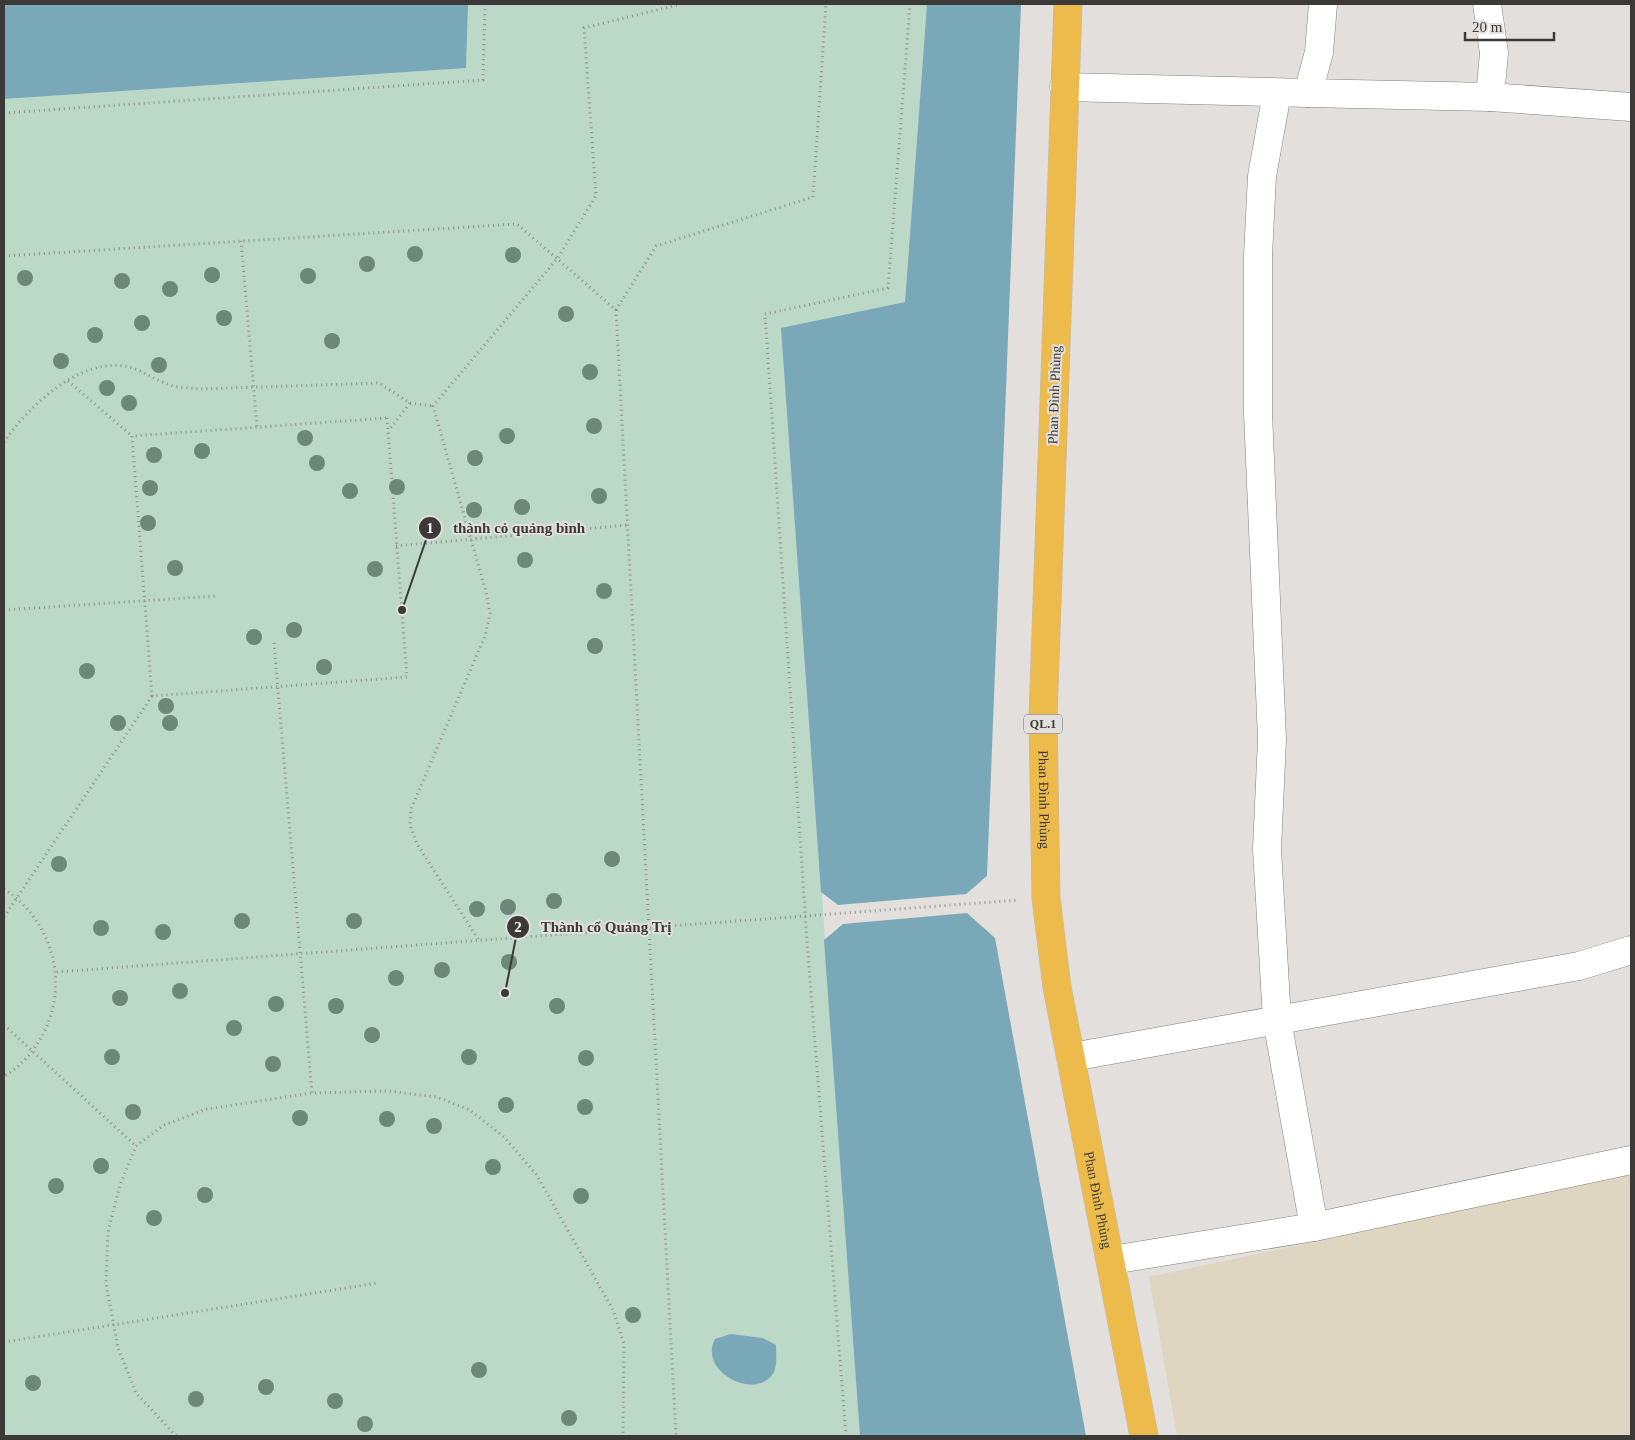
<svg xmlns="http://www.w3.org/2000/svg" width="1635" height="1440" viewBox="0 0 1635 1440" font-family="'Times New Roman',serif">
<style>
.medical{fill:#ded6c1}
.green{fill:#bcd8c6}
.water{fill:#79a8b9}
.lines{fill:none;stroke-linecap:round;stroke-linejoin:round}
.street-casing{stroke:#83807e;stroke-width:29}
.highway-casing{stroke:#bcbcbc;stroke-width:29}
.path{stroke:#918f8d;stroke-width:3;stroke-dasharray:1 4;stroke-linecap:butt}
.street{stroke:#fff;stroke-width:28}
.highway{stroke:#edbb4c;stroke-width:28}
.tree{fill:#6d8778}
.labels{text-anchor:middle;stroke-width:4;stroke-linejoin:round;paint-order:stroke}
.shield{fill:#e3dfdd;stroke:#6d6c6a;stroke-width:1}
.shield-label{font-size:12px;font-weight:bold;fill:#3b3a39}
.street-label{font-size:14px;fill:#3b3a39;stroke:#e3dfdd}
.leader{fill:none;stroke:#3b3a39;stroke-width:2}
.callout-dot{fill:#3b3a39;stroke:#e3dfdd;stroke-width:2}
.mark-label{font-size:15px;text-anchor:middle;font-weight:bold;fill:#fff}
.callout-label{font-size:15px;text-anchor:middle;font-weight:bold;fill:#3b3a39;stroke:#e3dfdd;stroke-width:4;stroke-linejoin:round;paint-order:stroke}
</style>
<rect width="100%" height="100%" fill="#e3dfdd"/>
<polygon class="medical" points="1631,1174 1631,1436 1177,1436 1149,1277"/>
<polygon class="green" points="468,4 927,4 905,302 782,329 860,1436 4,1436 4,99 466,68"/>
<g class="water">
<polygon points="4,4 468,4 466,68 4,99"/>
<polygon points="927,4 1021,4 987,876 966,894 838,905 821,892 781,328 905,302"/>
<polygon points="967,913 995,938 1086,1436 860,1436 824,940 843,924"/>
<path d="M731,1334L763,1338L776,1345C776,1354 778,1367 772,1375C753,1400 698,1371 715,1339Z"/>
</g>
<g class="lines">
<g class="street-casing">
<g id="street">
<polyline points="1487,4 1494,53 1490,97"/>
<polyline points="1064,87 1308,93 1319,52 1323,4"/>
<polyline points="1277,93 1262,176 1258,256 1258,413 1272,739 1267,849 1277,1020 1314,1227"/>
<polyline points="1308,93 1490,97 1631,107"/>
<polyline points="1072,1057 1579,966 1631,950"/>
<polyline points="1112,1260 1314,1227 1631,1160"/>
</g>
</g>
<g class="highway-casing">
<g id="highway">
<path id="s1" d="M1068,4L1043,717L1046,898L1057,987L1144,1436"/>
</g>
</g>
<g class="path">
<polyline points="4,113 483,80 485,4"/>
<polyline points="241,241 257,427"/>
<polyline points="4,256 517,224 616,310 676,1436"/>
<polyline points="616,310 656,246 813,197 826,4"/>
<polyline points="68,381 132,436"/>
<polyline points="410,403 433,406"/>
<polygon points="387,418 407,677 152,696 132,436"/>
<path d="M4,442C28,407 78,359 124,366C141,369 155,380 170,385C179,388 191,388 201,389L379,383L410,403L389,430"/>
<polyline points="396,546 628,525"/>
<polyline points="4,610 215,596"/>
<polyline points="274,643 312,1093"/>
<path d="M4,889C56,923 72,992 37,1044C29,1057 17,1069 4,1076"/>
<polyline points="4,917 152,696"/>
<polyline points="478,939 417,844 410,825 411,809 485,636 490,613 486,592 433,406 557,259 596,196 584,28 681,4"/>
<polyline points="57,972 1018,900"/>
<polyline points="4,1025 136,1146"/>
<polyline points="4,1342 378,1283"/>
<polyline points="176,1436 136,1393 118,1348 106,1283 108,1232 120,1185 136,1146 164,1125 207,1109 312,1093 388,1091 437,1097 470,1110 504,1137 536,1174 613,1310 624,1344 623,1436"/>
<polyline points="846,1436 807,942 765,314 888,288 910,4"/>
</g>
<use href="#street" class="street"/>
<use href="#highway" class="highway"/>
</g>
<g class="tree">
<circle cx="415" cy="254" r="8"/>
<circle cx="513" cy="255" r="8"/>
<circle cx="367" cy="264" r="8"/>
<circle cx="212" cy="275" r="8"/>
<circle cx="308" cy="276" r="8"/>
<circle cx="25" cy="278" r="8"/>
<circle cx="122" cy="281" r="8"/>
<circle cx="170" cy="289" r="8"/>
<circle cx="566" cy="314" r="8"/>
<circle cx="224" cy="318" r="8"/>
<circle cx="142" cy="323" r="8"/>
<circle cx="95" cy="335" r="8"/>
<circle cx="332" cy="341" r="8"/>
<circle cx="61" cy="361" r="8"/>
<circle cx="159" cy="365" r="8"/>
<circle cx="590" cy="372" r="8"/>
<circle cx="107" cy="388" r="8"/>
<circle cx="129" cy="403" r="8"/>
<circle cx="594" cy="426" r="8"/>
<circle cx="507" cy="436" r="8"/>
<circle cx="305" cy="438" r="8"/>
<circle cx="202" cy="451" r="8"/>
<circle cx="154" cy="455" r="8"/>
<circle cx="475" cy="458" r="8"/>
<circle cx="317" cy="463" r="8"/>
<circle cx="397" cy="487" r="8"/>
<circle cx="150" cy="488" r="8"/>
<circle cx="350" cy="491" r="8"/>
<circle cx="599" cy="496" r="8"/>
<circle cx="522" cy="507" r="8"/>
<circle cx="474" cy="510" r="8"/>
<circle cx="148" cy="523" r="8"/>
<circle cx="525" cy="560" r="8"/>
<circle cx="175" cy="568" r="8"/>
<circle cx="375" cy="569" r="8"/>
<circle cx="604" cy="591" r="8"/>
<circle cx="294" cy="630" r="8"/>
<circle cx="254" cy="637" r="8"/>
<circle cx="595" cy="646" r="8"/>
<circle cx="324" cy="667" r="8"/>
<circle cx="87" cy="671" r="8"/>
<circle cx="166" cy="706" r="8"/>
<circle cx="118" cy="723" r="8"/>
<circle cx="170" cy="723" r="8"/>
<circle cx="612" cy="859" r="8"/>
<circle cx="59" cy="864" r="8"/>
<circle cx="554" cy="901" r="8"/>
<circle cx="508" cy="907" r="8"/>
<circle cx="477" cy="909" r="8"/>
<circle cx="242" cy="921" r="8"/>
<circle cx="354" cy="921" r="8"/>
<circle cx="101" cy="928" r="8"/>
<circle cx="163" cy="932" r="8"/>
<circle cx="509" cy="962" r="8"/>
<circle cx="442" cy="970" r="8"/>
<circle cx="396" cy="978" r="8"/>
<circle cx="180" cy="991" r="8"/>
<circle cx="120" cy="998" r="8"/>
<circle cx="276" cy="1004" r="8"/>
<circle cx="336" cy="1006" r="8"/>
<circle cx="557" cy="1006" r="8"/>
<circle cx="234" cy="1028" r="8"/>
<circle cx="372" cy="1035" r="8"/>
<circle cx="112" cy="1057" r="8"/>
<circle cx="469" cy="1057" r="8"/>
<circle cx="586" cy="1058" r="8"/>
<circle cx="273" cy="1064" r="8"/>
<circle cx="506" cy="1105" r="8"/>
<circle cx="585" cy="1107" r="8"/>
<circle cx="133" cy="1112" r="8"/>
<circle cx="300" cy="1118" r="8"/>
<circle cx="387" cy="1119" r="8"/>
<circle cx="434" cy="1126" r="8"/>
<circle cx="101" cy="1166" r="8"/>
<circle cx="493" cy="1167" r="8"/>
<circle cx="56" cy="1186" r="8"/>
<circle cx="205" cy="1195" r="8"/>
<circle cx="581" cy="1196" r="8"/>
<circle cx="154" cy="1218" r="8"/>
<circle cx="633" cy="1315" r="8"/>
<circle cx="479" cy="1370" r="8"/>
<circle cx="33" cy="1383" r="8"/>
<circle cx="266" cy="1387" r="8"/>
<circle cx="196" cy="1399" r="8"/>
<circle cx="335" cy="1401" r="8"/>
<circle cx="569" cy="1418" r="8"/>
<circle cx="365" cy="1424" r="8"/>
</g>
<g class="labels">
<rect class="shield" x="1024" y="714.5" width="38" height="19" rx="4"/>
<g class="shield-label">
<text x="1043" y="728">QL.1</text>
</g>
<g class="street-label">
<text transform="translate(1054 395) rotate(-88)" y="5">Phan Đình Phùng</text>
<text dy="5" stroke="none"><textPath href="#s1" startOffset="796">Phan Đình Phùng</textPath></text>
<text dy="5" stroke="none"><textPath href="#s1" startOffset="1201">Phan Đình Phùng</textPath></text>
</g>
</g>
<path class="leader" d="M402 610L430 528M505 993L518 927"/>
<g class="callout-dot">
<circle cx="402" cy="610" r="5"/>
<circle cx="505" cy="993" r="5"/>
<circle cx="430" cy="528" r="12"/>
<circle cx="518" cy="927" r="12"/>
</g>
<g class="mark-label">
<text x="430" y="533">1</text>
<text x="518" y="932">2</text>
</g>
<g class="callout-label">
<text x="519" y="533">thành cỏ quảng bình</text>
<text x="606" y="932">Thành cổ Quảng Trị</text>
</g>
<rect width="1635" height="1440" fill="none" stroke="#3b3a39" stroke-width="10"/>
<path d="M1465 32v8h89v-8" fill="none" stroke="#3b3a39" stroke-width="2.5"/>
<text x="1472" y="32" font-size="15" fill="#3b3a39" stroke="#e3dfdd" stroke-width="4" paint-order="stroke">20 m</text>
</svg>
